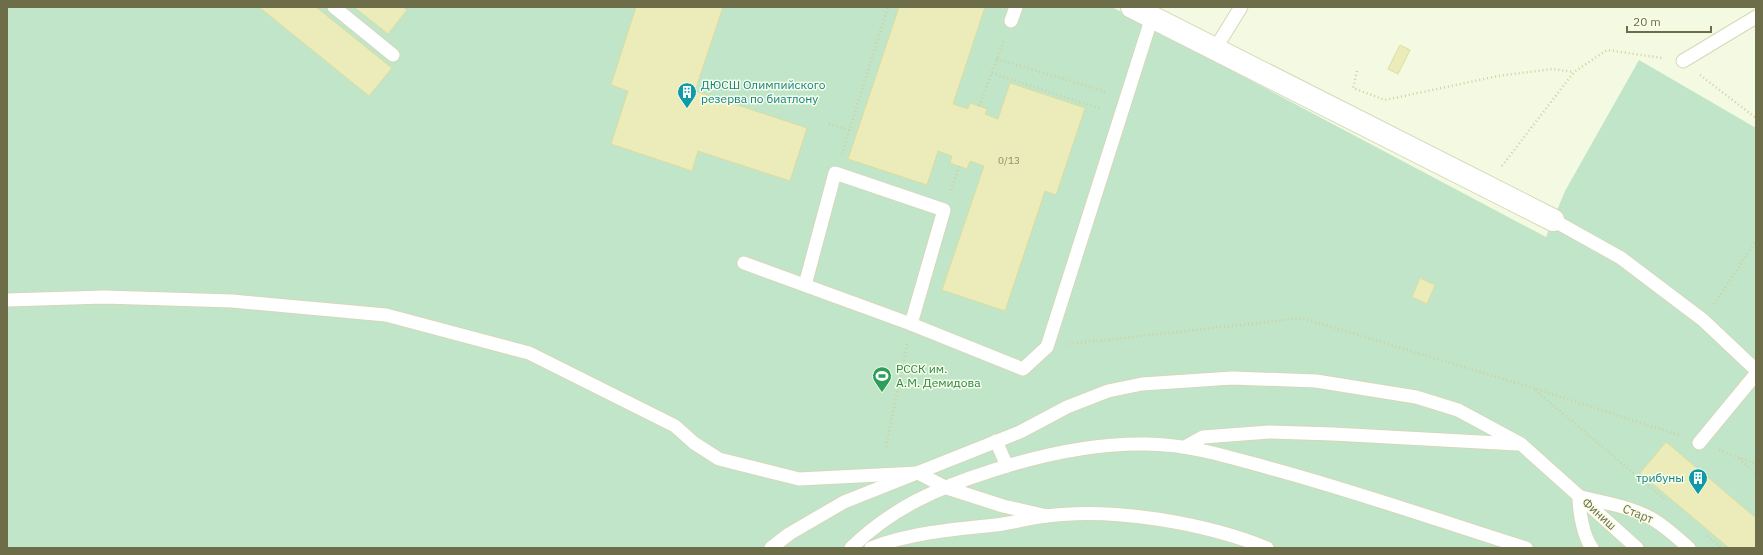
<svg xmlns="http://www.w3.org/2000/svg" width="1763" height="555" viewBox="0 0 1763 555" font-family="'IBM Plex Sans',sans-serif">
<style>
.green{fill:#c1e5c9}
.building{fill:#ececbb;stroke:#dddd9d}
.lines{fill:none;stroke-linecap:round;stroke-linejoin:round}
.lane-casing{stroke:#d5d8b9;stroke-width:15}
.street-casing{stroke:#d5d8b9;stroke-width:24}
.path{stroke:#d0d09f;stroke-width:2.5;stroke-dasharray:1 3;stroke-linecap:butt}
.lane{stroke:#fff;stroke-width:13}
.street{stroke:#fff;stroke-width:22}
.labels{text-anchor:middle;stroke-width:3;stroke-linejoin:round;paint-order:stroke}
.number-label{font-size:10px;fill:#8e8d66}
.culture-label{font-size:12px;fill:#0d838f;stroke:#f8fde6;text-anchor:start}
.leisure-label{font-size:12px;fill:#27864d;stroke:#f8fde6;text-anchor:start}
.street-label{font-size:12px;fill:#6e6d4a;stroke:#f8fde6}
</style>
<rect width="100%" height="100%" fill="#f4fae1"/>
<polygon class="green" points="7,7 1112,7 1546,237 1565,191 1639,60 1756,128 1756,548 7,548"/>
<g class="building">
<polygon points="259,7 316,7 392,68 369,96"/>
<polygon points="354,7 403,7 407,10 388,34"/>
<polygon points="636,7 723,7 695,91 807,128 790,181 698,151 692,171 611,144 628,91 611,85"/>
<polygon points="899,7 985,7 953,104 968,109 970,103 987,109 985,114 998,119 1010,83 1085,108 1056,195 1045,191 1005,311 942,290 984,166 970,161 967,169 950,163 952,156 938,151 927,185 848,159"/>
<polygon points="1400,45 1410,50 1398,74 1388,69"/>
<polygon points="1420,278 1435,285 1427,304 1412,297"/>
<polygon points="1666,442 1756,518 1756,548 1729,548 1640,473"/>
</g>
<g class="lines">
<g class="lane-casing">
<g id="lane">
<polyline points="334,7 393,55"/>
<polyline points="1011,21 1016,7"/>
<polyline points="1215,49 1241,7"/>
<polyline points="1683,61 1756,17"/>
<polyline points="1553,220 1621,258 1703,320 1756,370"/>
<polyline points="744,263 911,324 1023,369 1047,347 1152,17"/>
<polyline points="805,285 835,173 944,210 911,324"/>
<polyline points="7,300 104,297 232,301 386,315 529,353 675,426 694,443 719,459 799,479 918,473 947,488 1003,506 1047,516"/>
<polyline points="996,441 1007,466"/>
<polyline points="1699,443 1756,374"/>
<polyline points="1185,447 1203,437 1269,432 1333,434 1517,444"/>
<path d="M1579,496C1579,511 1583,536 1592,548"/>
<path d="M1581,497C1606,503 1639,508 1660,524C1670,531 1680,540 1689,548"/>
<polyline points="771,548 789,534 844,502 1020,432 1067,407 1108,391 1142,384 1232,378 1316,381 1416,397 1458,410 1521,444 1637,548"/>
<path d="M851,548C892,508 937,488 991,471C1040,455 1094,443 1146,444C1187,444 1229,457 1269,468C1355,491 1440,521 1526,548"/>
<path d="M871,548C909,533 955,529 996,525C1013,523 1029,518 1046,516C1113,507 1205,523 1267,548"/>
</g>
</g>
<g class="street-casing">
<polyline id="street" points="1132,7 1553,220"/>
</g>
<g class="path">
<polyline points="997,59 1107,92"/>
<polyline points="1357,71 1353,88 1385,100 1498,76 1552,69 1574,72"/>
<polyline points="992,73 1101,109"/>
<polyline points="1700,75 1756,118"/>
<polyline points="979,106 1004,41"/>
<polyline points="829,124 849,130"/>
<polyline points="842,154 888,7"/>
<polyline points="1502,166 1574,72 1607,50 1662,58"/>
<polyline points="951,190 959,166"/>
<polyline points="1714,304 1756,241"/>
<polyline points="1069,344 1302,318 1533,388 1679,435"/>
<polyline points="1535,390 1665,500"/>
<polyline points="886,447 907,344"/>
<polyline points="1719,450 1756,464"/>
<polyline points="1739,459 1756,473"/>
<polyline points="1707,536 1722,548"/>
</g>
<use href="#lane" class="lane"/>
<use href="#street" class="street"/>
</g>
<defs>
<g id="building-pin" transform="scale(1)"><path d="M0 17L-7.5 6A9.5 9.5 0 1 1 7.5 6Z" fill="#0f9aa8" stroke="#f8fde6"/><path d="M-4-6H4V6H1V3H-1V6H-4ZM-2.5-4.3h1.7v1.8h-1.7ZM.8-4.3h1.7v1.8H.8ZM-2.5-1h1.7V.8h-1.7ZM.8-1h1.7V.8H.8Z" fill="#fff"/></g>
<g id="stadium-pin" transform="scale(1)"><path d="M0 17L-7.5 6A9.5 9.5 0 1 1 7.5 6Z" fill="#2e9e5b" stroke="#f8fde6"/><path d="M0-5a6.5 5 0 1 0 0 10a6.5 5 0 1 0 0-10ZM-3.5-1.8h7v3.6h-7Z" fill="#fff"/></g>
</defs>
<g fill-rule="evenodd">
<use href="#building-pin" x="687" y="92"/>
<use href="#stadium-pin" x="882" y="376"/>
<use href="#building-pin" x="1698" y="478"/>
</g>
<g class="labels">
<g class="number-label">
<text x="1009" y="164">0/13</text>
</g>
<g class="culture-label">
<text x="701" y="89">ДЮСШ Олимпийского<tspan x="701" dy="14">резерва по биатлону</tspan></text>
<text x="1684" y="482" text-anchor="end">трибуны</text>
</g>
<g class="leisure-label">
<text x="896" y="373">РССК им.<tspan x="896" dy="14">А.М. Демидова</tspan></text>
</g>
<g class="street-label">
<text transform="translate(1599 514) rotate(42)" y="4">Финиш</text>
<text transform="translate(1638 514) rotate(22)" y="4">Старт</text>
</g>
</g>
<rect width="1763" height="555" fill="none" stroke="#6e6d4a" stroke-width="16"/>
<path d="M1627 26v6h84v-6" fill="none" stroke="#6e6d4a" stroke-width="2"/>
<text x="1633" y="26" font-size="12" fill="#6e6d4a" stroke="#f8fde6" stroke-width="3" paint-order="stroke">20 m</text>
</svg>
